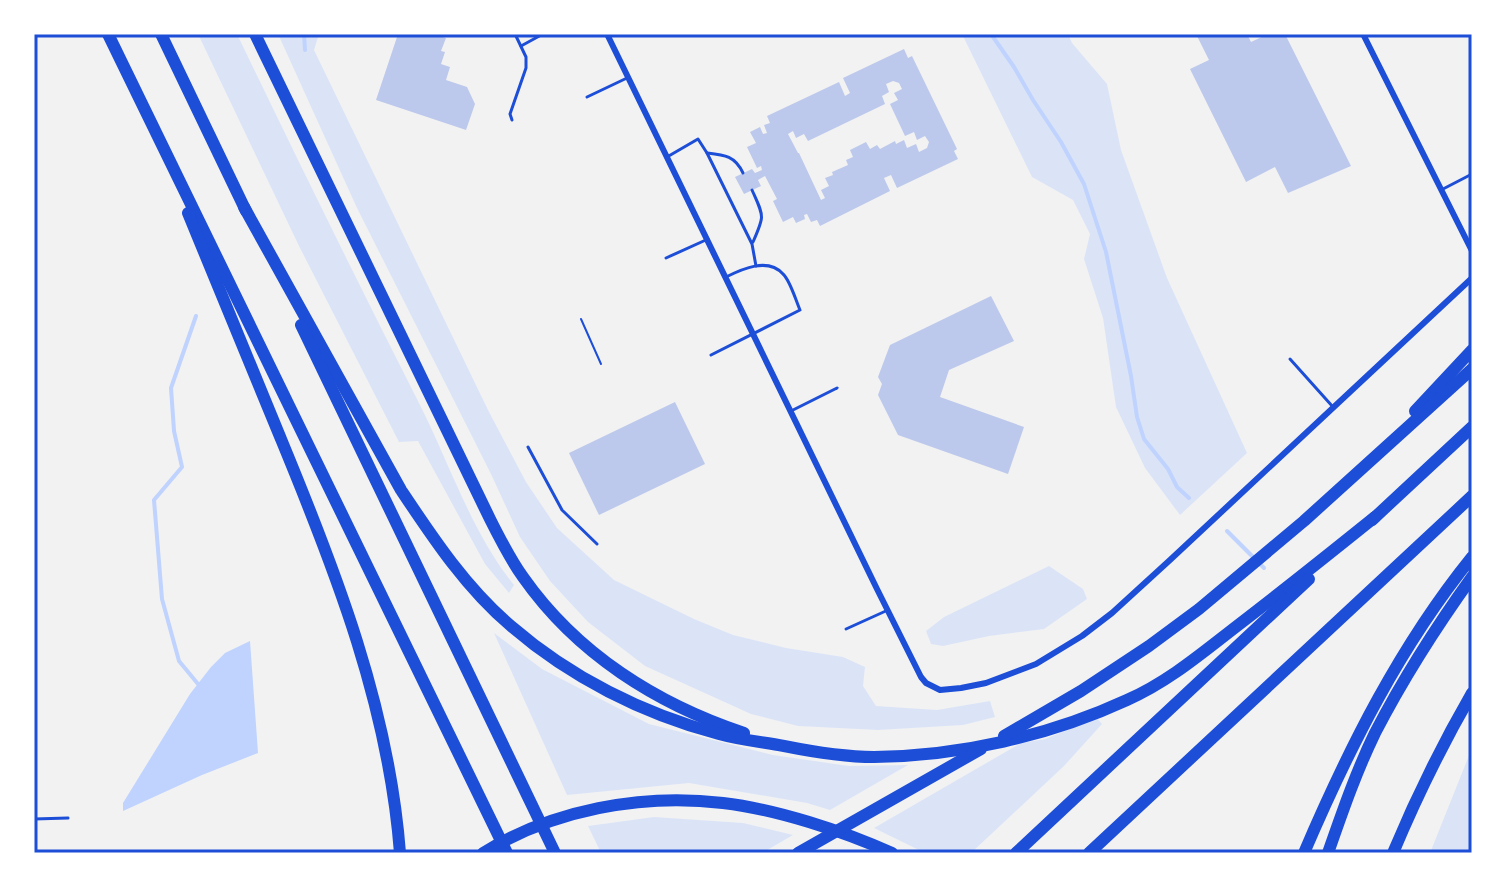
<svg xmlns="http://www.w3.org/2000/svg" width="1506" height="887" viewBox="0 0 1506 887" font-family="'Work Sans',sans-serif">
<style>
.green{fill:#dbe4f7}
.water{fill:#bfd3fe}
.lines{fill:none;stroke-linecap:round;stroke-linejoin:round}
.stream{stroke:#bfd3fe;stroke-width:4}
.building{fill:#bdc9ec;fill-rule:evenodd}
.path{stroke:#1d4ed8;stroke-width:2}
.service{stroke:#1d4ed8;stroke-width:3}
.minor{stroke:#1d4ed8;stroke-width:6}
.motorway{stroke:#1d4ed8;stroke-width:12}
.neatline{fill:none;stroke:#1d4ed8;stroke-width:3}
</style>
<rect width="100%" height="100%" fill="#f2f2f2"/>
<g class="green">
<path d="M198,34H237C297,159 358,283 421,407C451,467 472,533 514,585L509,593L485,564L418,441L399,442L299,246Z"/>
<polygon points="278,34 319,34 314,50 489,412 526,482 557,528 614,580 694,619 733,635 786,648 843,657 865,667 863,686 876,706 937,710 990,701 995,717 963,725 878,730 798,726 751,714 645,666 588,622 550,581 520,537 491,474 357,208"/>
<polygon points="962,34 1068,34 1072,43 1107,84 1121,150 1167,278 1247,453 1180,515 1145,468 1116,407 1103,318 1084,259 1090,234 1073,200 1032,177"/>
<polygon points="1049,566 1083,589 1087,599 1044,629 989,636 943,646 931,644 926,631 944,617"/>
<polygon points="494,633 542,669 649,724 773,755 849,766 908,765 830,810 807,803 689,783 567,795"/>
<polygon points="1097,718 1102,724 1064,766 971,853 925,853 874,828 1021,743 1045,739"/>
<polygon points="1472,748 1472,853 1430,853"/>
<polygon points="654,817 743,823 793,835 762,853 601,853 588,826"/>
</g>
<polygon class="water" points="250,641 258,753 202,775 123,811 123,803 190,694 211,667 225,653"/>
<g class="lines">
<g class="stream">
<polyline points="304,34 305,50"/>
<polyline points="991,34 1014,67 1033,100 1061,142 1084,184 1106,252 1131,376 1137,417 1144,439 1168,469 1177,487 1189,498"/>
<polyline points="196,316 171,388 174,431 182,467 154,500 162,599 179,661 198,684"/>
<polyline points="1227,531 1264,568"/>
</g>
</g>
<g class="building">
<polygon points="398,34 434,34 446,38 441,51 445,52 441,64 450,67 446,80 467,87 475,104 466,130 376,100"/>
<polygon points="1196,34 1247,34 1251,42 1268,34 1285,34 1351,166 1288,193 1275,167 1246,182 1190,69 1209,60"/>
<path d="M904,49L908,58L912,56L957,149L954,151L958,159L897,188L891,175L884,178L890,191L820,226L817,220L811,222L807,214L804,215L805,219L796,223L793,217L783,222L773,201L777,199L765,176L758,180L761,186L744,194L735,177L752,169L755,173L762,170L761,166L757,168L747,147L756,143L750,132L760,127L763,134L767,133L764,125L770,123L767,116L839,82L845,96L850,93L843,78ZM893,81L899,83L902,89L894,93L898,100L890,104L905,136L914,132L917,140L925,136L929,142L927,148L919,152L916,144L907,148L904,140L896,144L895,141L880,149L877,145L870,149L866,142L850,150L853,157L846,160L848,165L832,172L833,175L825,178L829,186L821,190L825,198L821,200L799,153H798L788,134L793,131L796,138L804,134L808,141L885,104L882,96L889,92L886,84Z"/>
<polygon points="991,296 1014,341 949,370 940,397 1024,427 1008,474 898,435 878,395 882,384 878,377 890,345"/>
<polygon points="675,402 705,464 599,515 569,453"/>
</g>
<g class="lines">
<polyline class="path" points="581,319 601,364"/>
<g class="service">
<polyline points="521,46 543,34"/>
<polyline points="587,97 627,78"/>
<polyline points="512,120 510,114 526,68 526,57 515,34"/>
<path d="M707,153C725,155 735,156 743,173"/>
<polyline points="667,157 698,139 707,153 752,244 756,266"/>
<polyline points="1443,189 1472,174"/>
<path d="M752,190C764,217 765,215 753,242"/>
<polyline points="666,258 708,239"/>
<path d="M711,355L800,310C796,301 790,280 783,274C768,257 742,269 726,277"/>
<polyline points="1290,359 1333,407"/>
<polyline points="791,411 837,388"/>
<polyline points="528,447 562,510 597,544"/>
<polyline points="846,629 888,610"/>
<polyline points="34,819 68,818"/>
</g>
<g class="minor">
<polyline points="607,34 877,589 921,677 926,683 940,690 961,688 986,683 1036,664 1082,636 1112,613 1170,560 1472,278"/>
<polyline points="1363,34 1472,251"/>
</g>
<g class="motorway">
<polyline points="108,34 507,853"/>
<polyline points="161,34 246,211"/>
<path d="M255,34L490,519C500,539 510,559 523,577C577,654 657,704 744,733"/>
<path d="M244,207L401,490C433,538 466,588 511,626C570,677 643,714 719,734C740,740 763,742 784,746C814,752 844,757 874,757C960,756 1049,736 1127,700C1168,682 1202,653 1237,626C1284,590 1329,554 1375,517"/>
<path d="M188,213C219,289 250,364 281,439C336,572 389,708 400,853"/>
<polyline points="301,325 555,853"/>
<polyline points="1415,411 1472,350"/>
<polyline points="1372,520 1472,427"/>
<polyline points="1004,736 1081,691 1149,646 1199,609 1304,521 1472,369"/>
<path d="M483,853C552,810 642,793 723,803C776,809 843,831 892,853"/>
<polyline points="798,853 981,749"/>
<polyline points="1016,853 1309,579"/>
<polyline points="1089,853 1472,496"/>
<path d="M1304,853C1349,748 1400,646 1472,557"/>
<path d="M1328,853C1342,813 1356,772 1375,733C1403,679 1436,627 1472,577"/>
<path d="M1393,853C1416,798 1442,745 1472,693"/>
</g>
</g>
<rect width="1506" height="887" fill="none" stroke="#ffffff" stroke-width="72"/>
<rect x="36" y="36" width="1434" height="815" class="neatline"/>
</svg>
